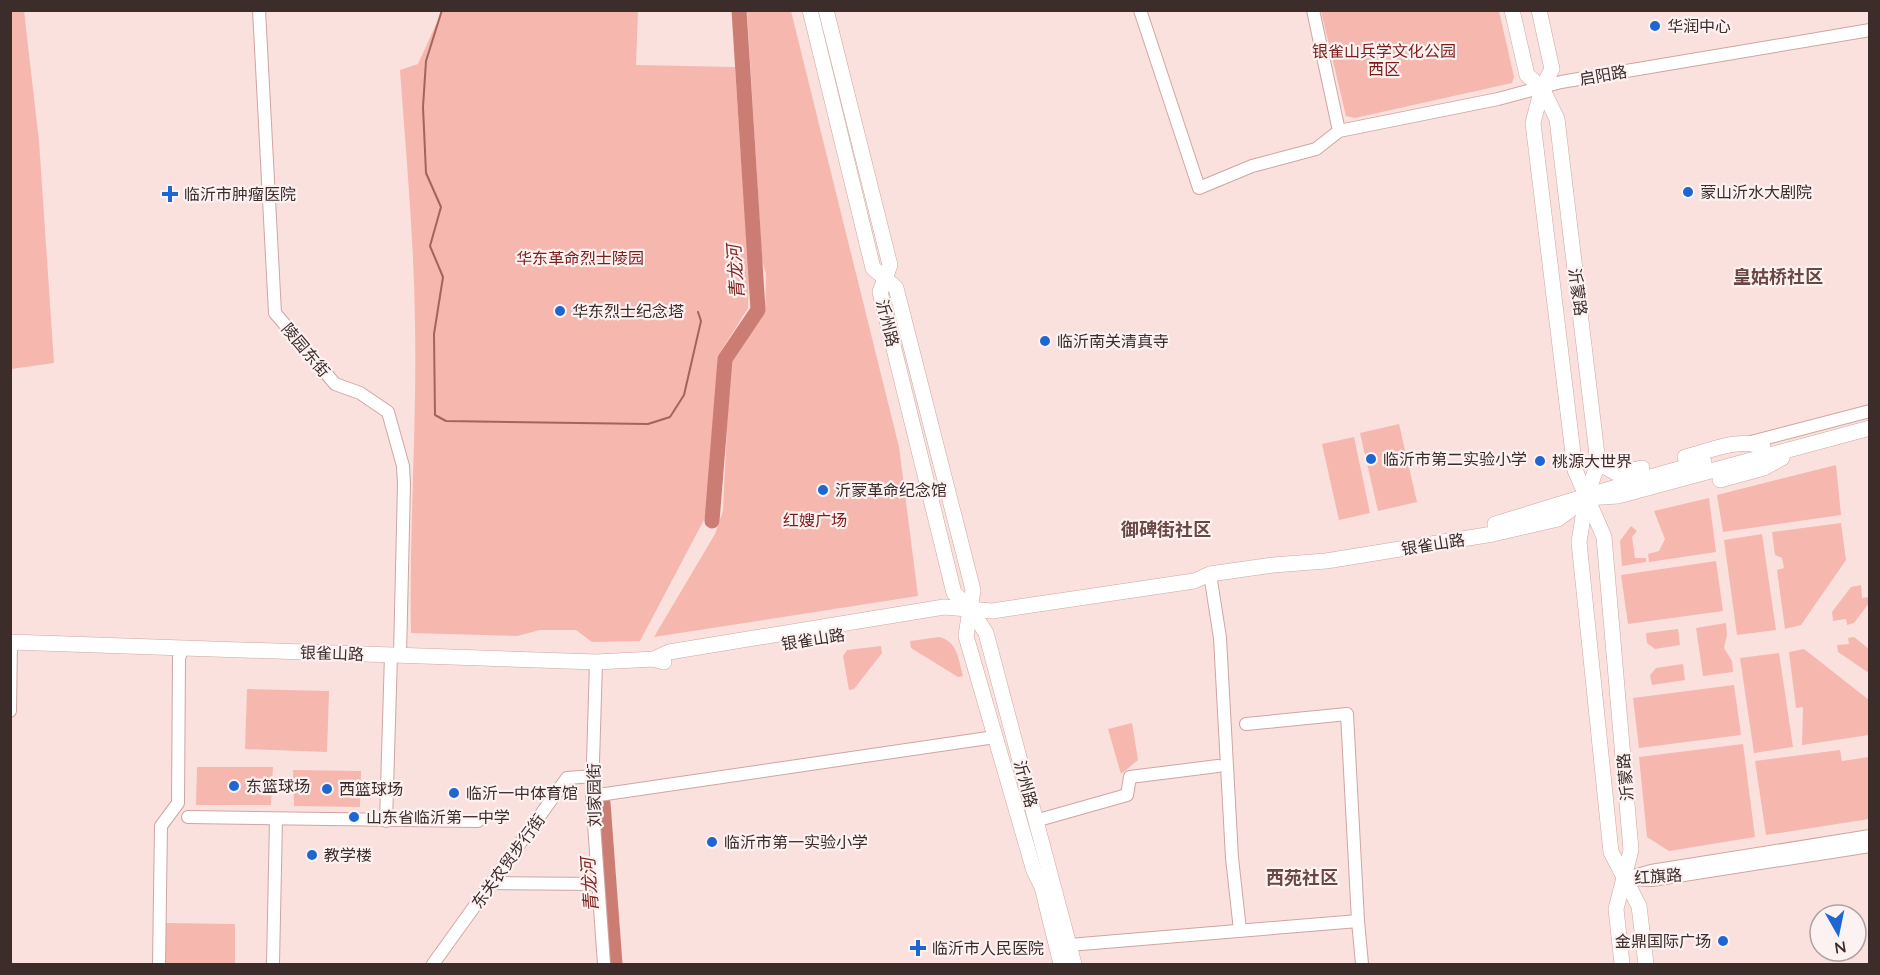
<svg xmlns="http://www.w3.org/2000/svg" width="1880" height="975" viewBox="0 0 1880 975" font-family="Quicksand,'Noto Sans SC',sans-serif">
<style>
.green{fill:#f6b7af}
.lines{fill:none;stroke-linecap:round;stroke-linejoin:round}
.stream{stroke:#a0655e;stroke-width:2}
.river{stroke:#cb7d74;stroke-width:15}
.minor-casing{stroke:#cea6a1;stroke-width:14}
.major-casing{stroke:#cea6a1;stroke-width:16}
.minor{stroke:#fff;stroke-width:12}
.major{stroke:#fff;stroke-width:15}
.poi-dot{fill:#1e66d1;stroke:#fbf2f1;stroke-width:2}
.labels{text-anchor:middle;stroke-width:4.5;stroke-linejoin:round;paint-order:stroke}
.poi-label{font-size:16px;fill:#3c2c2a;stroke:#fbf2f1;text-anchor:start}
.park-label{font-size:16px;fill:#7b1d1b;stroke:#fbf2f1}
.street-label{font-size:16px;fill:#3c2c2a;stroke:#fbf2f1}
.water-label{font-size:18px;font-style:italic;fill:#832521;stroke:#fbf2f1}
.neighbourhood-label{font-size:18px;font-weight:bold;fill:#6a4743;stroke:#fbf2f1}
</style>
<rect width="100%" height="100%" fill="#fae1dd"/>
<g class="green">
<polygon points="10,11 24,11 39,141 54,363 11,369"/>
<path d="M442,11H638L636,65L735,67L749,275L748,308L718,356L707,514L640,641L592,642L576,630H540L517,636L411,633C409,530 417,427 415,324C414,239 406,154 400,70L418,64Z"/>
<polygon points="747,11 791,11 899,447 918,596 654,637 715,534 723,511 730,361 765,313 766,274 762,260"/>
<polygon points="1321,11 1499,11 1514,77 1512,83 1355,118 1346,116"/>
<polygon points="1399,424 1417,502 1378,511 1360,433"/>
<polygon points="1354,437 1370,513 1339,520 1322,444"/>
<polygon points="1836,465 1841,515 1723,532 1717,495"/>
<polygon points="1709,498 1716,552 1649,562 1648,554 1659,551 1665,539 1654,511"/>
<polygon points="1841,523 1846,560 1801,625 1785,629 1777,570 1784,568 1782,558 1775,555 1772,532"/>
<polygon points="1631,526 1637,531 1632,537 1635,558 1646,558 1646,562 1622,566 1620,541"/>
<polygon points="1762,534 1776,630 1737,635 1724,540"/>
<polygon points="1716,561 1723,611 1628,624 1621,575"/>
<polygon points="1861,585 1862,598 1869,597 1869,603 1854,623 1847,625 1846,619 1833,621 1832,612 1851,587"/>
<polygon points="1726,623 1727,635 1724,648 1732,661 1733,672 1703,676 1696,628"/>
<polygon points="1678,629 1680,645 1655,649 1647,643 1646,633"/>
<path d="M940,637C958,643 958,658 963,676L958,677L911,648L910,641Z"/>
<polygon points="1854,637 1869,649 1869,673 1838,652 1837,645 1849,644 1848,638"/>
<polygon points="881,646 882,653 854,689 849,690 843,656 847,650"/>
<polygon points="1804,649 1869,700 1869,735 1802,745 1803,707 1796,708 1789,652"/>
<polygon points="1779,653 1793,747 1754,753 1740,658"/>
<polygon points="1683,664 1685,680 1652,685 1650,675 1656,668"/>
<polygon points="1734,685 1741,735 1639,748 1633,698"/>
<polygon points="247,689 329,691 327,752 245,749"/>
<polygon points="1132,723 1138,760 1121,774 1108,729"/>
<polygon points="1743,744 1755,837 1669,851 1647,837 1639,757"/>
<polygon points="1840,750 1842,761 1869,757 1869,819 1766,835 1755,761"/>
<polygon points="197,767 273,767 271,805 196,805"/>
<polygon points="293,770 361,771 360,807 294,806"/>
<polygon points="165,923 235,924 235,964 165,964"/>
</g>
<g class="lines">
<polyline class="stream" points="442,10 426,61 423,107 426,173 441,207 430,246 443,277 434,334 435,415 446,421 648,424 670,417 684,395 701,321 698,312"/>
<g class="river">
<polyline points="712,521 725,359 758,310 739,10"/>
<polyline points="603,803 615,964"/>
</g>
<g class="minor-casing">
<g id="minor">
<polyline points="259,10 275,313 335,384 360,393 388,412 403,466 404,484 400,655"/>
<polyline points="1140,10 1199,188 1252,166 1316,149 1339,131 1498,99 1561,82 1870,30"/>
<polyline points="1313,10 1339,131"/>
<polyline points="1751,442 1870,411"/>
<polyline points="1210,574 1220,638 1232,858 1240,930"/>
<polyline points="596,662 592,796 604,964"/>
<polyline points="10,711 11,642"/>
<polyline points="1246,724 1347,714 1358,921"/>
<polyline points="592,796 995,737"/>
<polyline points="188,817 478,821"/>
<polyline points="386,821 391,655"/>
<polyline points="1035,821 1127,795 1130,777 1218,766"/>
<polyline points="1623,879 1651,871 1870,836"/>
<polyline points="1633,879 1652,880 1870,846"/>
<polyline points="492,883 598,884"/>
<polyline points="1069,945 1358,921 1362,964"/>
<polyline points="159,964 161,826 178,803 179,658 183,648"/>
<polyline points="273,964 276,819"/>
<polyline points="433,964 567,778 593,776"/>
</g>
</g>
<g class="major-casing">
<g id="major">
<polyline points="810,10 873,268 896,288 973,590 966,636 1034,871 1042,887 1061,964"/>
<polyline points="826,10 890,265 880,292 954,593 970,608 986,633 1074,964"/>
<polyline points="1512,10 1527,75 1542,88 1557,119 1598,463 1586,498 1579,542 1611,852 1639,906 1646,964"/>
<polyline points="1539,10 1552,69 1542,88 1533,123 1575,470 1604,537 1631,850 1616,909 1622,964"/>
<path d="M1685,457C1710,451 1739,437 1763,447"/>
<polyline points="1598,463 1616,473 1642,468"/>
<polyline points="1720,480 1764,468 1782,458"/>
<path d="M1495,524C1564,503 1633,481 1704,462"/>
<polyline points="10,642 596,662 654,659 664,662"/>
<polyline points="654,659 669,652 944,607 992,611 1194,581 1210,574 1273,565 1326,561 1493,534 1558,519 1586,498 1618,496 1870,428"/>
</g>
</g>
<use href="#minor" class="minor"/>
<use href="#major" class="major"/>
</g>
<g class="poi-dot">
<circle cx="1655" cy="26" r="6"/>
<circle cx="1688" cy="192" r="6"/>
<path d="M167 185h6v6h6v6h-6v6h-6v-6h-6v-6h6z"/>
<circle cx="560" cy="311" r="6"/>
<circle cx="1045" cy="341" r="6"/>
<circle cx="1371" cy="459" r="6"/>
<circle cx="1540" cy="461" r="6"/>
<circle cx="823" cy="490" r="6"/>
<circle cx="234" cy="786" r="6"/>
<circle cx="327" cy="789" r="6"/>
<circle cx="454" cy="793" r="6"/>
<circle cx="354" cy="817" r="6"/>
<circle cx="712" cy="842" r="6"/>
<circle cx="312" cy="855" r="6"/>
<circle cx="1723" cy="941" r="6"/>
<path d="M915 939h6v6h6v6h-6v6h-6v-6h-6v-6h6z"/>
</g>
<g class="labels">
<g class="poi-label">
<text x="1667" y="32">华润中心</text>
<text x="1700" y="198">蒙山沂水大剧院</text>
<text x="184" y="200">临沂市肿瘤医院</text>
<text x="572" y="317">华东烈士纪念塔</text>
<text x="1057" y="347">临沂南关清真寺</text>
<text x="1383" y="465">临沂市第二实验小学</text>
<text x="1552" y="467">桃源大世界</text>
<text x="835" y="496">沂蒙革命纪念馆</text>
<text x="246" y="792">东篮球场</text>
<text x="339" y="795">西篮球场</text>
<text x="466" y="799">临沂一中体育馆</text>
<text x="366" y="823">山东省临沂第一中学</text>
<text x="724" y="848">临沂市第一实验小学</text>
<text x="324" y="861">教学楼</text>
<text x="1711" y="947" text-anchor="end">金鼎国际广场</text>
<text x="932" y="954">临沂市人民医院</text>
</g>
<g class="park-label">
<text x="1384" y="57">银雀山兵学文化公园<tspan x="1384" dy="18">西区</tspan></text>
<text x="580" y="264">华东革命烈士陵园</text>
<text x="815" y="526">红嫂广场</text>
</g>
<g class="street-label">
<text transform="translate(1603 75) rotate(-10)" y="6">启阳路</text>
<text transform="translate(1578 292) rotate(82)" y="6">沂蒙路</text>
<text transform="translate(888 323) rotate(76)" y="6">沂州路</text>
<text transform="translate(306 350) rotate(50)" y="6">陵园东街</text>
<text transform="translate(1433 544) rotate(-9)" y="6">银雀山路</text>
<text transform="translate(813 639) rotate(-9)" y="6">银雀山路</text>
<text transform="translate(332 653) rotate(2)" y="6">银雀山路</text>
<text transform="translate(1625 777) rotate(-95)" y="6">沂蒙路</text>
<text transform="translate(1026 784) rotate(75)" y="6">沂州路</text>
<text transform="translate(594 795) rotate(-91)" y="6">刘家园街</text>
<text transform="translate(508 861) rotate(-54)" y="6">东关农贸步行街</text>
<text transform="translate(1658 876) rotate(-4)" y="6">红旗路</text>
</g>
<g class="water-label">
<text transform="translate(736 272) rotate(-94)" y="6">青龙河</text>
<text transform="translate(590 885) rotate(-94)" y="6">青龙河</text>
</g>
<g class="neighbourhood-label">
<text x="1778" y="283">皇姑桥社区</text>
<text x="1166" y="536">御碑街社区</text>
<text x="1302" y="884">西苑社区</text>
</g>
</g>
<rect width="1880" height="975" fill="none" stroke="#3c2c2a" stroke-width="24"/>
<g transform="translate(1838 933) rotate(171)"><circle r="28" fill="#fbf2f1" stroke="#afa3a1" stroke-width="1.5"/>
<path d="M0-4.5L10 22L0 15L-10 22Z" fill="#1e66d1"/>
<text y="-9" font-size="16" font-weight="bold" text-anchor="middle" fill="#3c2c2a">N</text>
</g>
</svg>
